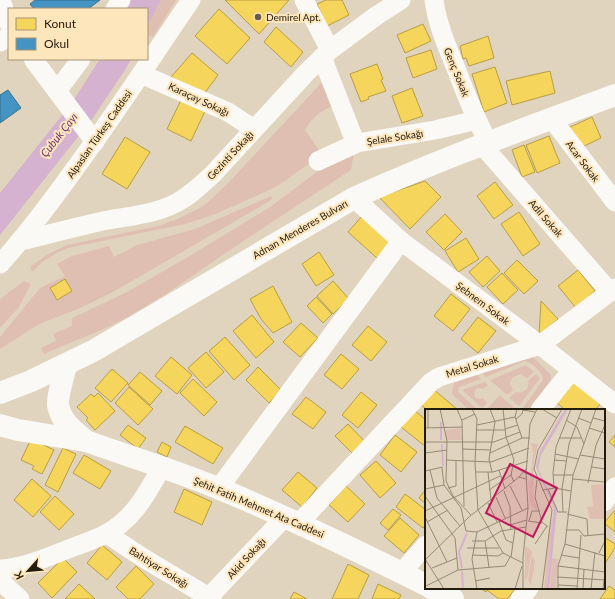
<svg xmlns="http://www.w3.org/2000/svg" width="615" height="599" viewBox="0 0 615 599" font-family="Lato,sans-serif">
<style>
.green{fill:#e0bfb3}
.water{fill:#d5b2cf}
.homes{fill:#f6d55c;stroke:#b79d44}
.schools{fill:#4393c3;stroke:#396f8c}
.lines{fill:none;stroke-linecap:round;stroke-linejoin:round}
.minor{stroke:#faf9f5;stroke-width:19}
.major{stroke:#faf9f5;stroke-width:22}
.poi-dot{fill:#665c4a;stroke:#fde5bc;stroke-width:1.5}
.labels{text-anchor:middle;stroke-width:4;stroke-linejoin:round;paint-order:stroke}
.poi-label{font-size:10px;fill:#231b0b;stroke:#fde5bc;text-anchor:start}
.street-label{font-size:10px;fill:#231b0b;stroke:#fde5bc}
.water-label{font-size:11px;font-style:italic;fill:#6b3674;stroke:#fde5bc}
.inset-river{fill:none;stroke:#d5b2cf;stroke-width:2}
.inset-road{fill:none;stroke:#958a76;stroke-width:1}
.view{fill:#c2185b;fill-opacity:0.15;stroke:#c2185b;stroke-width:2}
.inset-edge{fill:none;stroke:#231b0b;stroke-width:2}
</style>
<rect width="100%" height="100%" fill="#e1d4be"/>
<g class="green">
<polygon points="161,0 176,0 153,37 147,35 147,27"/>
<path d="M325,79L335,105C322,110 312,117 305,130L322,154L285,181L274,188L216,214L185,224L68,248L57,253L42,262L32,272L30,267L48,254L67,245L158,226L175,220L198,209L207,203L229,182Z"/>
<polygon points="354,153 351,170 236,246 166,294 130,316 106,328 44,354 41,348 56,341 53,334 72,326 72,318 127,292 188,257 270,207 322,168"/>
<polygon points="271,196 272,198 270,201 113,292 83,307 39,324 0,349 0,337 35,294 40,288 65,276 57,264 72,256 109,246 114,257 137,245 195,229"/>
<polygon points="24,281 31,284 19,307 0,328 0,299"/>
<path d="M532,356L551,375V379L529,410H523L522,409L543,380C543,373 533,363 525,361L486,377L481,372Z"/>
<polygon points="526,365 534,372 527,378 520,374 513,377 510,383 513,390 507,395 490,380"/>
<polygon points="477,374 481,379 459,387 458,392 478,410 469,410 452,394 454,383"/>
<path d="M536,374L540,378L519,406L509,398L515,392C524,394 530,389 528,381Z"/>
<polygon points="485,382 488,385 483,389 477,388 474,393 476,398 480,399 483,398 487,403 482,408 462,390"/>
<polygon points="500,395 516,410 486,410"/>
</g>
<g class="water">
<polygon points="130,0 161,0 147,27 147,9 126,9"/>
<polygon points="100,59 131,59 125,70 93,118 0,235 0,193 71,104"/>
</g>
<g class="homes">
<polygon points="225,0 289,0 259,34"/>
<polygon points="326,0 342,0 349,15 327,26 317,4"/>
<polygon points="219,9 250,38 227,64 195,36"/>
<polygon points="423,24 431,41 405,53 397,35"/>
<polygon points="276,27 303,52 291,67 264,42"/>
<polygon points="488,36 494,58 469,66 466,58 463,59 460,46"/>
<polygon points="431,50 437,69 413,78 406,58"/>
<polygon points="192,53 218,75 204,94 171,77"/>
<polygon points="377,64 383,79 381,80 386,91 368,97 369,99 361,102 350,74"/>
<polygon points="495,67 507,103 484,112 472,74"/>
<polygon points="550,71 555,93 512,105 506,81"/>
<polygon points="412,88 423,116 402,123 392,96"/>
<polygon points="182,98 206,109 191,141 167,129"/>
<polygon points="592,117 601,138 578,149 568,128"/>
<polygon points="549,136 560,163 537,173 526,145"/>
<polygon points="125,137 150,152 127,189 102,174"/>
<polygon points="524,145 535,172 522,177 512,150"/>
<polygon points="425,181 441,197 410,229 379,197"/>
<polygon points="495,182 513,205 494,219 477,196"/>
<polygon points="519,212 540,244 523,256 501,224"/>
<polygon points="445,214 462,232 444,250 426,232"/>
<polygon points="363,215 393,243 378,259 348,232"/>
<polygon points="466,238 479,259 458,272 445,251"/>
<polygon points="319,252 334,275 316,286 302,264"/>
<polygon points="487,256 500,271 483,287 469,272"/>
<polygon points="517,260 538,281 524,294 504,273"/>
<polygon points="578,270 595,291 576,308 558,286"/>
<polygon points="502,273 518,290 503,304 487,287"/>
<polygon points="65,279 72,291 57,300 50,288"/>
<polygon points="333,281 349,299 333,314 317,296"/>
<polygon points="273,286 292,322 273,333 261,319 250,299"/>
<polygon points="451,294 470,309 453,331 434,316"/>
<polygon points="316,297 332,314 323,323 307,306"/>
<polygon points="541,301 558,319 539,336"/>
<polygon points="252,315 274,342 256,358 233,331"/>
<polygon points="478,317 496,331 478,353 461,339"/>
<polygon points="301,323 318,338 300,357 283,342"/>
<polygon points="368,326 387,342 371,361 352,345"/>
<polygon points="225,337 250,365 234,380 209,351"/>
<polygon points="206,352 224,372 206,388 188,368"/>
<polygon points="341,354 359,369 342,389 324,375"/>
<polygon points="171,357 192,375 177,394 155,376"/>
<polygon points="258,367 281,390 269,403 246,380"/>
<polygon points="112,369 128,383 111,402 95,388"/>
<polygon points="140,372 162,391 150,405 128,385"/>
<polygon points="193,379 217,402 204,416 180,393"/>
<polygon points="575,379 601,403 595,410 565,410 555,401"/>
<polygon points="129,387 153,409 138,425 115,403"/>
<polygon points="433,389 458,410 427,410 420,404"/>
<polygon points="361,392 377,405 358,428 342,415"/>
<polygon points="98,393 115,411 95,430 86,420 88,418 77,407 91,394 94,397"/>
<polygon points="306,397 326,412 313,429 292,414"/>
<polygon points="414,410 426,420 426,447 401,427"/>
<polygon points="348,424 368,445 356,457 335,436"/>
<polygon points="128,425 146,438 138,449 120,435"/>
<polygon points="185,426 223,448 213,464 175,442"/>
<polygon points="395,435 417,452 401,472 380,455"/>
<polygon points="615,435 615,447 609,442"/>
<polygon points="31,439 54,450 42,474 32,469 34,466 21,460"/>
<polygon points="162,442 171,447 167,457 157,452"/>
<polygon points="63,448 76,454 58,492 45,485"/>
<polygon points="84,455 111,471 100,489 73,473"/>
<polygon points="376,461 396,483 380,498 360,475"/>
<polygon points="298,472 317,488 302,507 282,490"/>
<polygon points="32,479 51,496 33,517 14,500"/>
<polygon points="346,486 365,504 348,522 329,505"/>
<polygon points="184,489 212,502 202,525 174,512"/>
<polygon points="426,489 426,504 419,498"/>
<polygon points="405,494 426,510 426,524 423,528 396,507"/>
<polygon points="55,496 74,514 59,530 40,512"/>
<polygon points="393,509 401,515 388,530 380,523"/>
<polygon points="615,510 615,532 604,523"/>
<polygon points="400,518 419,535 404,553 384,536"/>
<polygon points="604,537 615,544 615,548 604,565"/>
<polygon points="102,545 122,562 107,580 87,563"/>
<polygon points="63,558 77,572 52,598 38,583"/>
<polygon points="348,564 369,575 358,599 332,599"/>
<polygon points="136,566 154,584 140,599 128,599 116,587"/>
<polygon points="79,584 95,599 65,599"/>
<polygon points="378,584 401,595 399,599 372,599"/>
<polygon points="609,586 615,590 615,599 600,599"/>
<polygon points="480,588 516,588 507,599 499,599 487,590 486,592"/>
<polygon points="294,592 307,599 290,599"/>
</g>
<g class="schools">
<polygon points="35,0 100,0 88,9 34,9 30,4"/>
<polygon points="8,90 21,108 0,123 0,95"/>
</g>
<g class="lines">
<g class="minor">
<polyline points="1,0 9,24"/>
<polyline points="304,0 330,50"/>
<path d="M434,0C437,24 448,49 457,71C465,92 473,112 483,132"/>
<polyline points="115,9 121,0"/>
<polyline points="0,42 9,36"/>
<polyline points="322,57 354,139 357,143 435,130 477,120"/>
<polyline points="33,59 95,142"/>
<polyline points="141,74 228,112 254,129"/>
<polyline points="57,91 81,59"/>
<polyline points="552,119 615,202"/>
<polyline points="482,145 610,292"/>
<polyline points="318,161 357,143"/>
<polyline points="354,198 401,241 540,345 615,404"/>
<path d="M21,241C50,234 79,226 108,220C130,216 154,214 174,204C189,197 201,185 213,174L306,73L330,50L376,16L401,0"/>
<path d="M0,264C29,232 54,198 79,163C118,110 154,54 191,0"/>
<polyline points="540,410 572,370"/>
<polyline points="219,488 401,241"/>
<polyline points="604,502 615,487"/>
<polyline points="299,523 431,382 439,377 540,345 615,288"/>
<polyline points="107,534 145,559 212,599"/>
<path d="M0,569C24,568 48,557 71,548C90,541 110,535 125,520C141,506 151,485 162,467"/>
<polyline points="401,573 426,545"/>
<polyline points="0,581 20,599"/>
<polyline points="207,599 285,517"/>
<polyline points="520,599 529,588"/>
</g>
<g class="major">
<path d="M0,393L31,381L93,351L354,198C439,159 527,128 615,95"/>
<path d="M0,425L18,430L86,441C74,431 61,422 58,405C57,397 64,374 66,365"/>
<path d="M86,441C131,457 177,471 220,489C290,518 358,551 426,585"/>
<polyline points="431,588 453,599"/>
</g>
</g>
<circle class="poi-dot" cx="258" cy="17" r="4"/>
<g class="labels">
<g class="poi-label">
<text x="266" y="21">Demirel Apt.</text>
</g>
<g class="street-label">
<text transform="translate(457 72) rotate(68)" y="4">Genç Sokak</text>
<text transform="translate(199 99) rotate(25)" y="4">Karaçay Sokağı</text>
<text transform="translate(99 134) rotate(-55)" y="4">Alpaslan Türkeş Caddesi</text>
<text transform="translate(395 137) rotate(-9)" y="4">Şelale Sokağı</text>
<text transform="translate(230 155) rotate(-47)" y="4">Gezinti Sokağı</text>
<text transform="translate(583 161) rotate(53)" y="4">Acar Sokak</text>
<text transform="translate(546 218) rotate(49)" y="4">Adil Sokak</text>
<text transform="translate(300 229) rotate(-30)" y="4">Adnan Menderes Bulvarı</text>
<text transform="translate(483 303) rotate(37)" y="4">Şebnem Sokak</text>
<text transform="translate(472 366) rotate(-17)" y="4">Metal Sokak</text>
<text transform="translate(259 507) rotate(23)" y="4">Şehit Fatih Mehmet Ata Caddesi</text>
<text transform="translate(246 558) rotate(-47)" y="4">Akid Sokağı</text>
<text transform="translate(159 567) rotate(32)" y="4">Bahtiyar Sokağı</text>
</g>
<g class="water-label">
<text transform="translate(59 135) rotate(-52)" y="4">Çubuk Çayı</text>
</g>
</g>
<g transform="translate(425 409)">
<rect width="180" height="180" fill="#e1d4be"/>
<path d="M36,19L37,31H22L20,21ZM106,34L113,35L108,57L109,75L106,86L110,76V71V75L108,87L113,102L107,98L106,93L105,100L103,70L105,73L108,44ZM179,75L180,110H165L162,98L168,97L166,76ZM124,89L129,96V103L122,180H119L124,121L129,103ZM100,137L107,142L102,170H100ZM107,146L110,153L106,177L103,171ZM127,149L133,150L131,180H125Z" fill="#e0bfb3"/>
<path d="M140,0H143L116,46L113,60L132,99L124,180H122L129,98L111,58L115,42Z" fill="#d5b2cf"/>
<path class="inset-river" d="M16,13V31M17,35L18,57M37,159L34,143L42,124M37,162L38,180"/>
<path class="inset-road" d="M15,0L22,32L21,72L28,87L46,106M32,0L37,12L39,97M47,0L52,10L50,54L53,101L78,144L98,154M65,0L70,13L64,50L67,63M78,0L81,28L89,51L86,66L89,73M92,0L90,8L97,29H105M117,0L132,9M153,9L166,14M168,9L180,12M91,10L97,5L98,1L110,3M37,11L50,5M141,11L152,18L159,35M52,16L90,8M0,19L37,18M3,19V0M164,19L180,24M80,20L93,16M52,21H80M134,29H156M0,33H69L95,23M37,40L65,41M0,44L22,41M65,44L97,29M130,45L154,50M155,46L180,50M21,51L66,53L104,39M129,51L142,52M167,58L180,60M17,59L19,76L36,99L41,122L52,123M5,61L12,89L35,117M74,61L80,80M0,62L18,58M51,63H68L103,52M63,63L66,91M128,66H148M101,70L94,68L102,59M148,70L180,73M112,71L110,88L117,113L123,118M163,74L171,36L180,16M85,77L97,101M23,79L31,77V52M129,79L128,64L131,38L146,0M0,80L19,76M123,80L133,103H142M64,81L86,66M117,81L130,79L146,82M79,82L85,98L86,121M0,87L30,129L33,161M71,88L80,109M63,94L72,113M0,102L75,67M138,103L137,80L144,35L157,0M142,105L162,110L163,127M0,108L22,153M74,112L81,131L88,134M103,112L117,114M104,112L107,102H115M2,113L23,101M85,116L102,111M141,121H154L159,127L180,125M47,132H60L76,122L101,118M60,132L64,158M110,135L122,117M140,135L180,147M42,139H74M174,144L180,132M47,146L73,147L78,144M136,146L154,149M86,148L90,120M0,150L19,180M0,151L44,108L94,68M133,157L180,163M7,159L32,149M132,168L180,171M50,172L65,169M133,176L152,177M1,177L33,161L80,157L85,148M52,180L47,150L52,123L103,99M90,180L97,157M98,180V148L103,99L101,64L105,15L112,0M117,180L127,101L109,60L113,41L137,0M133,180V157L140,135L148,66L171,0M152,180L156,126M158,180L159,160M166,180L170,143M178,180L180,163"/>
<path class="view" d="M85,55L132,79L108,128L61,104Z"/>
<rect width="180" height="180" class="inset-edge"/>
</g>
<rect x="8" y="8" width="140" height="52" fill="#fde5bc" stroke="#a69475"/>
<rect x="16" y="18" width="20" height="12" fill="#f6d55c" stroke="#a69475"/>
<text x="44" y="28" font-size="12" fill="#231b0b">Konut</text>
<rect x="16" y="38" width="20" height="12" fill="#4393c3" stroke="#a69475"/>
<text x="44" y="48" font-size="12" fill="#231b0b">Okul</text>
<g transform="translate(28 571) rotate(243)" stroke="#fde5bc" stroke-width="3" paint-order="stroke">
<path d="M0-3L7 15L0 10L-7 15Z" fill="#231b0b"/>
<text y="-6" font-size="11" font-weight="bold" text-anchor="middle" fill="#231b0b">K</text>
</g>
</svg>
